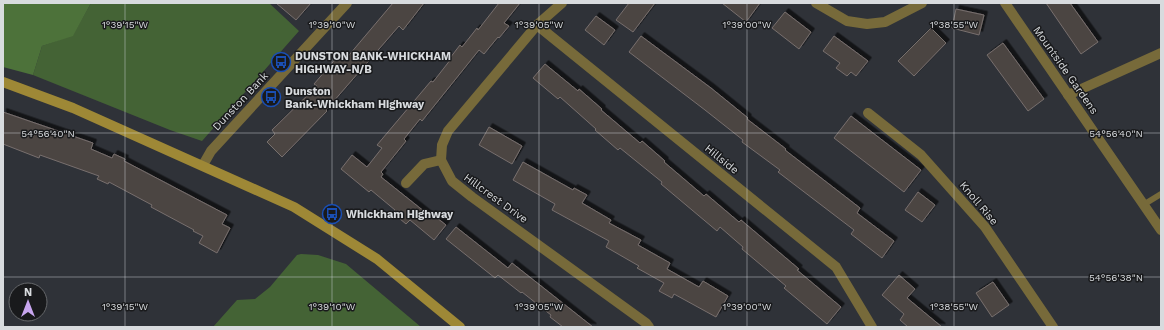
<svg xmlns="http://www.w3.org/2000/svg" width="1164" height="330" viewBox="0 0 1164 330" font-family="'Work Sans',sans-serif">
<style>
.green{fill:#446335}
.forest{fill:#4d723a}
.building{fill:#4c4443;stroke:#776f6d;filter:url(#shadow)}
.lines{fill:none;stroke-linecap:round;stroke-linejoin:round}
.service{stroke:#776a3a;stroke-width:6}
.minor{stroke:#776a3a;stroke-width:10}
.tertiary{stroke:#776a3a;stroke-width:10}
.secondary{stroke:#9e8836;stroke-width:10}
.ticks{fill:none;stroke:#d8dbde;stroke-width:1;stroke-opacity:0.45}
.labels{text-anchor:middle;stroke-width:3;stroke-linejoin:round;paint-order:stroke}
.poi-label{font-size:11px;font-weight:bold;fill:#d8dbde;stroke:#191a1c;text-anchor:start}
.street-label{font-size:11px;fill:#d8dbde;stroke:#191a1c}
.ticks-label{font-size:10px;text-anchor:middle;fill:#d8dbde;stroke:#191a1c;stroke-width:3;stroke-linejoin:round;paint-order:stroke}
</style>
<defs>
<filter id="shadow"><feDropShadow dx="3.5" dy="-3.5" stdDeviation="0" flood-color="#0009"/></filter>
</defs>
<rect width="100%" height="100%" fill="#2f3238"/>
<g class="green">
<polygon points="91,3 269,3 299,31 202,141 170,130 33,75 42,46 73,35"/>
<polygon points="301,254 318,255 346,264 421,327 213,327 237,300 255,299 270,287 297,255"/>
</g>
<polygon class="forest" points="3,3 91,3 73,36 42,46 33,75 3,67"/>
<g class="building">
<polygon points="276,3 311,3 296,20"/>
<polygon points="393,3 424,3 403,30 399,26 326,110 327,111 282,157 267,142 275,134 272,130 317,86 314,84 338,56 344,61"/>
<polygon points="499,3 520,3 504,23 509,26 499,38 498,37 484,54 479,50 422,121 420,119 404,139 406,141 381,172 383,174 381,177 430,216 432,214 446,225 434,240 410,220 406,224 393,213 395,210 371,190 369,192 341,169 352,155 367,167 382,148 377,145 431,81 433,82 451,59 450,58 460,45 462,47 477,28 478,30"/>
<polygon points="629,3 655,3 633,32 616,20"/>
<polygon points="722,3 760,3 746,22"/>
<polygon points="1046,3 1070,3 1098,42 1081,54"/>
<polygon points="956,9 984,15 979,35 952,28"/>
<polygon points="785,12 811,32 799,49 772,28"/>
<polygon points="596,16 615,30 604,45 585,30"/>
<polygon points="931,28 946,43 914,76 898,61"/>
<polygon points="641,36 711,88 748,118 747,119 786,149 785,150 860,208 857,213 894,241 882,258 851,234 854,230 778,172 780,170 742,142 743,140 705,110 629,52"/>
<polygon points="834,36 868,61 856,76 851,72 847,76 836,68 840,63 823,51"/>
<polygon points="1003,43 1044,99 1028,111 987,55"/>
<polygon points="545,64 578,91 579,89 602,109 601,110 640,143 642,141 665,161 664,162 704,196 706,194 739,222 741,220 799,269 797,270 841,307 827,324 784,288 786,286 742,249 743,247 720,227 717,231 661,184 662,182 620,148 618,150 595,130 596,129 560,97 558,99 533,78"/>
<polygon points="3,112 93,143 91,149 112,158 114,154 125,159 124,161 227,215 222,224 230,228 217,253 199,243 203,236 193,231 194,230 151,207 152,205 109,182 108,184 97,179 99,176 40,155 39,158 3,144"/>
<polygon points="851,116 921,170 904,192 834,138"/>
<polygon points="489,127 522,146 512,164 479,145"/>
<polygon points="523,162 573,190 574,188 587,195 582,203 611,220 609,223 641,240 638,245 670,263 667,269 699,287 703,281 728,296 716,317 674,294 672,298 659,291 664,283 637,268 639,266 606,247 609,241 552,210 555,204 513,180"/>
<polygon points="918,192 935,205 922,222 905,210"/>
<polygon points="456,227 508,268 512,263 593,327 563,327 550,317 551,315 522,292 521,293 498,275 495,278 446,239"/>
<polygon points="899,275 915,289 907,298 942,327 908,327 900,320 904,314 882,295"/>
<polygon points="993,282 1009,305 992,317 976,293"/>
</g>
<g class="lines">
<polyline class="service" points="1143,205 1161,194"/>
<g class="minor">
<polyline points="562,3 537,25 448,131 442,145 441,160 452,181 472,197 646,323 649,327"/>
<polyline points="816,3 847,21 867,24 885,22 922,3"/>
<polyline points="1005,3 1161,230"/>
<polyline points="537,25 836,267 872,327"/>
<polyline points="1068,95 1161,53"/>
<polyline points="868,113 921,155 985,227 1053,327"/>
<polyline points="406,183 424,164 441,160"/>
</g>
<polyline class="tertiary" points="203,165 211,151 347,3"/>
<polyline class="secondary" points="3,82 73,108 294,207 377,259 460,327"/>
</g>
<path class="ticks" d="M125,3V327M332,3V327M539,3V327M747,3V327M954,3V327M3,133H1161M3,277H1161"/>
<defs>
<g id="bus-ring" transform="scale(1)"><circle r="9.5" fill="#191a1c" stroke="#1a4fb4" stroke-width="1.5"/><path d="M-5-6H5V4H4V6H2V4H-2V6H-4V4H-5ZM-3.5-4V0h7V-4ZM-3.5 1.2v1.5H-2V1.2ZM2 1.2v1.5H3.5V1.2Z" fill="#1a4fb4"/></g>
</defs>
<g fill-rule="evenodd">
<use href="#bus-ring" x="281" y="62"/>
<use href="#bus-ring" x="271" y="97"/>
<use href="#bus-ring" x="332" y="214"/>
</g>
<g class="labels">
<g class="poi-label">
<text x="295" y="60">DUNSTON BANK-WHICKHAM<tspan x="295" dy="13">HIGHWAY-N/B</tspan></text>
<text x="285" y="95">Dunston<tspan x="285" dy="13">Bank-Whickham Highway</tspan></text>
<text x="346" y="218">Whickham Highway</text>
</g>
<g class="street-label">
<text transform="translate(1066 70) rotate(55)" y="4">Mountside Gardens</text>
<text transform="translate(240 101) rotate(-47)" y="4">Dunston Bank</text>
<text transform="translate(722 159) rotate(39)" y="4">Hillside</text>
<text transform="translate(496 198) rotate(36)" y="4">Hillcrest Drive</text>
<text transform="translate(979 203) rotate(50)" y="4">Knoll Rise</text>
</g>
</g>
<g class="ticks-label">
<text x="125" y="28">1°39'15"W</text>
<text x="332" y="28">1°39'10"W</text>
<text x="539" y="28">1°39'05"W</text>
<text x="747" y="28">1°39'00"W</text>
<text x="954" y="28">1°38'55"W</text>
<text x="48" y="137">54°56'40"N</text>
<text x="1116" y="137">54°56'40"N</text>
<text x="1116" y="281">54°56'38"N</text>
<text x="125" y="310">1°39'15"W</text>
<text x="332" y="310">1°39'10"W</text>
<text x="539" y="310">1°39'05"W</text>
<text x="747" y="310">1°39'00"W</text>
<text x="954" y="310">1°38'55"W</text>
</g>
<rect width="1164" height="330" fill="none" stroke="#d8dbde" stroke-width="8"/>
<g transform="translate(28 302)"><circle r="19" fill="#191a1c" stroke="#65676a"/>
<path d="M0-3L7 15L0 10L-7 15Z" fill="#c8a6ef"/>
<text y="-6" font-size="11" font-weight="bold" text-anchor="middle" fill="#d8dbde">N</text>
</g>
</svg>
